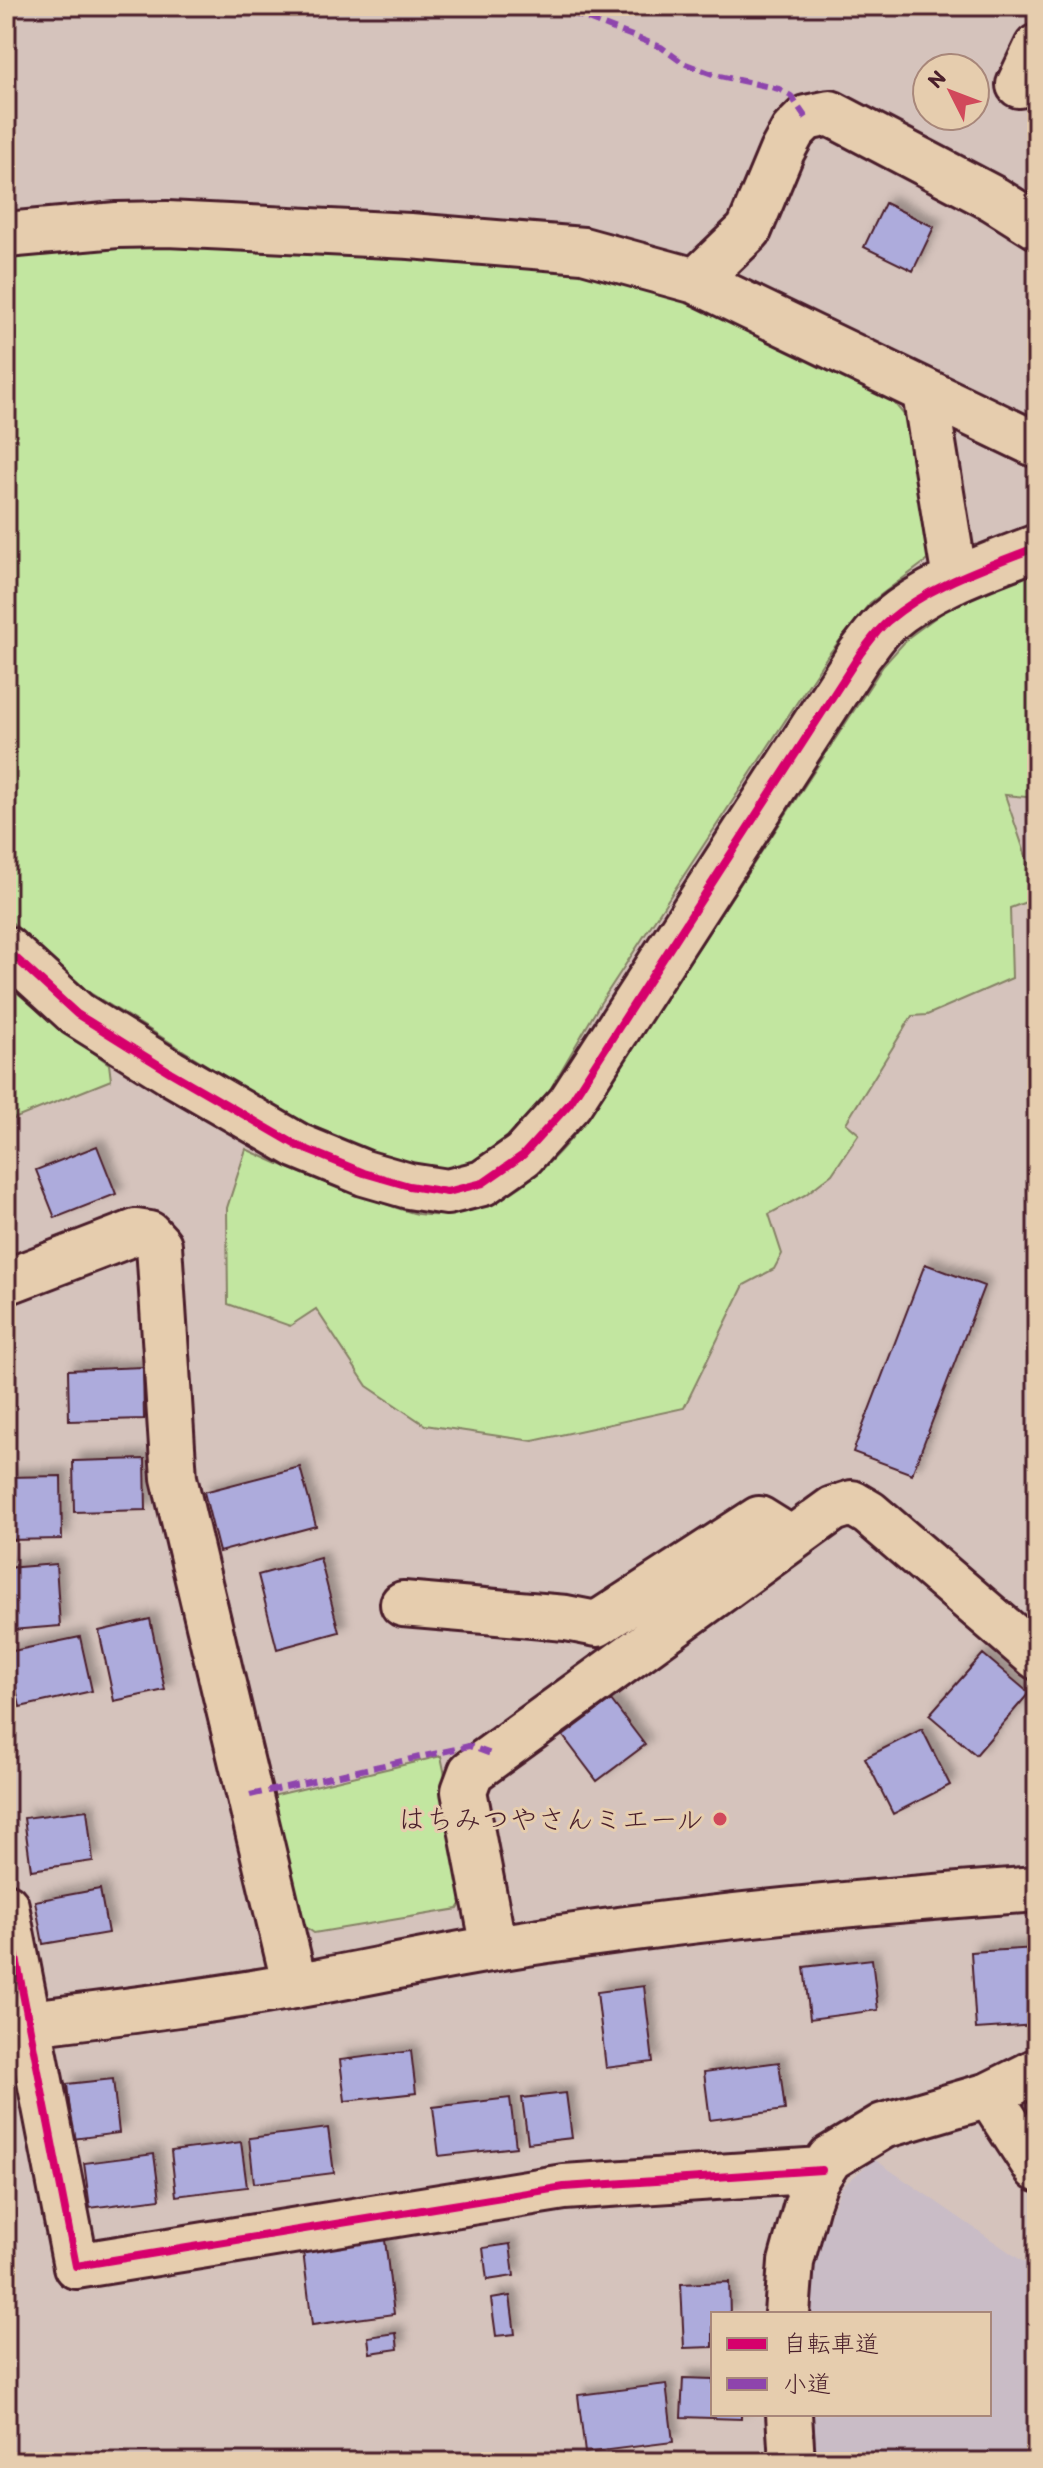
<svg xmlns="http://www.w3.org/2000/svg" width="1043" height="2468" viewBox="0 0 1043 2468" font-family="Itim,'Klee One',sans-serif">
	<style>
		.built { fill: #c9bcc6 }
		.green { fill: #c2e6a0; stroke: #868266; stroke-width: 2 }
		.building { fill: #adabdc; stroke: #4a1f2b; stroke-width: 2; filter: url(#shadow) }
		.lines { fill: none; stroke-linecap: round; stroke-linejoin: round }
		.minor-casing { stroke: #4a1f2b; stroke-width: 50 }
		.minor { stroke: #e6cdae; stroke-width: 44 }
		.quiet { stroke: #8e44ad; stroke-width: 6; stroke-dasharray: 12 6; stroke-linecap: butt }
		.cycleway-casing { stroke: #e6cdae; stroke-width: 13 }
		.cycleway { stroke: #d6006c; stroke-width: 8 }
		.poi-dot { fill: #d1495b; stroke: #e6cdae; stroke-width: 3 }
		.labels { text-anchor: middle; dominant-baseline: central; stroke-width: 6; stroke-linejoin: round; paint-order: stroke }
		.poi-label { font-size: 28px; fill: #4a1f2b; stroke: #e6cdae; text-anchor: end }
	</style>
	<defs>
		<filter id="shadow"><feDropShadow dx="7" dy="-7" stdDeviation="4" flood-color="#0004"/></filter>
	</defs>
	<rect width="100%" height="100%" fill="#d5c3bc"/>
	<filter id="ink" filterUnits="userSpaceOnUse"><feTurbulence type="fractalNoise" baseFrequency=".0125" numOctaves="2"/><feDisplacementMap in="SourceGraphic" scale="16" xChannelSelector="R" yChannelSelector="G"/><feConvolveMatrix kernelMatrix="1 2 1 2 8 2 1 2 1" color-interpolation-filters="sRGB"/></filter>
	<g filter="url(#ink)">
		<!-- built -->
		<path class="built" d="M874,2159l163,112v191h-222l-4,-48h178v-100h-178l2,-54 28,-72z"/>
		<!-- green -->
		<path class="green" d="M126,237l428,25 145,37 187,94 29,35 19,127 -64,48 -42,52 -227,347 -57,98 -47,50 -37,19 -31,1 -82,-26 -74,-38 -186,-115 -81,-74v-665z
			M1037,567v231l-32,-3 32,93v10l-27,10 2,70 -85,37 -15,1 -66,107 13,11 -27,40 -27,21 -36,19 13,40 -8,15 -30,16 -60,123 -151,33 -108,-16 -58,-39 -51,-77 -26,17 -62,-22 -1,-96 19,-59c42,20 81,35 125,50 15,5 32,12 47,15 102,14 170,-90 215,-166l250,-382 26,-29 38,-28z
			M6,983l43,37 60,44 2,16 -105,42z
			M441,1756l28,136 -11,17 -144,24 -14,-10 -32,-126z"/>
		<!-- building -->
		<path class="building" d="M885,203l49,24 -21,44 -49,-24z
			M97,1146l19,48 -61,24 -19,-48z
			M925,1264l59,22 -72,188 -59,-22z
			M143,1367l1,52 -75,2 -1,-51z
			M145,1459l1,51 -72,2 -1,-51z
			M300,1467l16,59 -97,26 -15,-60z
			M61,1476l1,63 -56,1v-63z
			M320,1558l19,74 -62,17 -19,-74z
			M56,1564l4,62 -49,4 -5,-62z
			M150,1619l15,71 -51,11 -15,-70z
			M80,1637l12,54 -72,16 -12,-55z
			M983,1654l46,39 -53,62 -47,-40z
			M611,1700l34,45 -48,36 -34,-45z
			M922,1729l28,56 -57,29 -28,-56z
			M87,1810l6,51 -62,9 -7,-52z
			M100,1889l8,44 -65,11 -8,-43z
			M1037,1948v77l-61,4 -5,-77z
			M872,1959l6,51 -68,9 -6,-52z
			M644,1986l9,76 -47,6 -9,-76z
			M411,2051l5,42 -71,8 -5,-41z
			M779,2062l6,48 -75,10 -6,-48z
			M113,2079l6,54 -46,6 -6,-55z
			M566,2093l6,45 -44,5 -6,-45z
			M510,2098l6,49 -77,9 -6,-49z
			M328,2128l6,45 -80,10 -5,-45z
			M241,2142l6,45 -71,9 -5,-45z
			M154,2154l6,45 -70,9 -6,-45z
			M385,2240l9,74 -82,11 -9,-74z
			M510,2244l4,32 -27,4 -4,-32z
			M729,2282l1,32h-17v33l-29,1 -3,-64z
			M510,2296l5,38 -19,2 -5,-37z
			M396,2333l2,16 -28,4 -2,-16z
			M683,2378l30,1v35h28v5l-60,-2z
			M666,2384l7,58 -88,11 -7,-58z"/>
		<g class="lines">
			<defs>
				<path id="minor" d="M1019,85l18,-38
					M6,235l111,-10 50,-1 243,12 173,14 113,31 341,164
					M696,281l53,-51 33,-79 11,-20 13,-13 24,-5 164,86 43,27
					M925,393l30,187
					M6,949l71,65 93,58 128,74 66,27 45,13 38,6 36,-9 40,-28 47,-52 290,-449c9,-11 17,-24 28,-33 42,-36 98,-54 149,-74
					M6,1282l130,-50 13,2 10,11 15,233 121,508
					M403,1604l163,14 31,6 162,-105 32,20
					M6,1906l70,360 488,-79 258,-17
					M494,1948l-30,-157 7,-19 362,-263 19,-6 17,10 168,144
					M6,2026c96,-12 192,-23 288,-40 67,-12 134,-27 202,-38 179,-29 360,-46 541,-59
					M989,2095l48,74
					M787,2314l4,-52 16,-58 8,-23 15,-23 53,-32 106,-31 48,-24
					M789,2414l3,48"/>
			</defs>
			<!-- minor casing -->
			<use href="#minor" class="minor-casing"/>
			<!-- minor -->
			<use href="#minor" class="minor"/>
			<!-- quiet -->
			<path class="quiet" d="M554,6l107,41 22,16 32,12 64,14 12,7 15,22
				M250,1795l219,-49 25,9"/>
			<defs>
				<path id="cycleway" d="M6,949l71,65 93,58 128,74 66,27 45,13 38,6 36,-9 40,-28 47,-52 290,-449c9,-11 17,-24 28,-33 42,-36 98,-54 149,-74
					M6,1906l70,360 488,-79 258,-17"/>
			</defs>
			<!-- cycleway casing -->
			<use href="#cycleway" class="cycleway-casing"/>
			<!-- cycleway -->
			<use href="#cycleway" class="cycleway"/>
		</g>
	</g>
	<!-- markers -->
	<circle class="poi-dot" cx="720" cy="1819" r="8"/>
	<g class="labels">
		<!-- poi labels -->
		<g class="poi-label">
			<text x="704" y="1819">はちみつやさんミエール</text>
		</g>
	</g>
	<!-- margin -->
	<rect width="1043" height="2468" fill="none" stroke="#e6cdae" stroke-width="32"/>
	<rect x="16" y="16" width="1011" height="2436" fill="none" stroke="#4a1f2b" stroke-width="3" filter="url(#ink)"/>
	<!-- legend -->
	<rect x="711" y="2312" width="280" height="104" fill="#e6cdae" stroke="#a8877a" stroke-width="2"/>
	<rect x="727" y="2338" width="40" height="12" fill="#d6006c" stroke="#a8877a" stroke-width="2"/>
	<text x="783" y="2352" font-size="24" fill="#4a1f2b">自転車道</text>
	<rect x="727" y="2378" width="40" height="12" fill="#8e44ad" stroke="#a8877a" stroke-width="2"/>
	<text x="783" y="2392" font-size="24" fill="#4a1f2b">小道</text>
	<!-- north arrow -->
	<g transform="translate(951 92) rotate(312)"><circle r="38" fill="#e6cdae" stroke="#a8877a" stroke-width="2"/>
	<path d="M0-6L14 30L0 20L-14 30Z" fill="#d1495b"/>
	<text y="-12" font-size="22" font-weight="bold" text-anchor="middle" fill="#4a1f2b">N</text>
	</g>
</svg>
